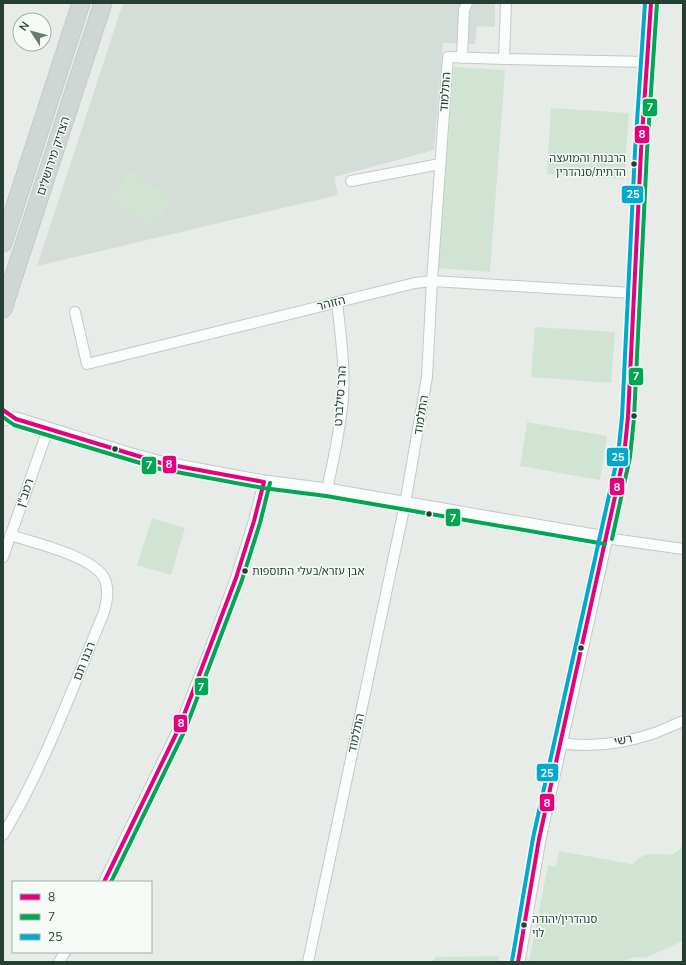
<svg xmlns="http://www.w3.org/2000/svg" width="686" height="965" viewBox="0 0 686 965" font-family="'Nunito Sans','Noto Sans Hebrew',sans-serif">
	<style>
		.built { fill: #d5ddd8 }
		.green { fill: #d1e4d4 }
		.lines { fill: none; stroke-linecap: round; stroke-linejoin: round }
		.minor-casing { stroke: #c4c9c6; stroke-width: 12 }
		.tertiary-casing { stroke: #c4c9c6; stroke-width: 15 }
		.primary-casing { stroke: #c2cac7; stroke-width: 19 }
		.minor { stroke: #fbfcfc; stroke-width: 10 }
		.tertiary { stroke: #fbfcfc; stroke-width: 13 }
		.primary { stroke: #cfd7d4; stroke-width: 17 }
		.bus-1-casing { stroke: #f6faf7; stroke-width: 7 }
		.bus-2-casing { stroke: #f6faf7; stroke-width: 7 }
		.bus-3-casing { stroke: #f6faf7; stroke-width: 7 }
		.bus-1 { stroke: #e5007d; stroke-width: 4 }
		.bus-2 { stroke: #00a651; stroke-width: 4 }
		.bus-3 { stroke: #00a9ce; stroke-width: 4 }
		.bus-dot { fill: #253f34; stroke: #f6faf7; stroke-width: 1.5 }
		.labels { text-anchor: middle; dominant-baseline: central; stroke-width: 3; stroke-linejoin: round; paint-order: stroke }
		.bus-label { font-size: 11px; fill: #253f34; stroke: #f6faf7; text-anchor: start }
		.street-label { font-size: 12px; fill: #253f34; stroke: #f6faf7 }
		.line-badge { stroke: #f6faf7; stroke-width: 1.5 }
		.badge-label { font-size: 11px; text-anchor: middle; font-weight: bold; fill: #fff }
	</style>
	<rect width="100%" height="100%" fill="#e7ece9"/>
	<!-- built -->
	<path class="built" d="M123,3h372v24l-18,-1 -2,18 -32,-1 -9,107 -100,27 4,18 -301,71z"/>
	<!-- green -->
	<path class="green" d="M454,67l51,3 -15,202 -52,-4z
		M551,108l78,5 -5,66 -77,-5z
		M130,170l42,30 -20,28 -41,-30z
		M535,327l80,5 -4,51 -80,-6z
		M527,422l80,14 -7,44 -80,-14z
		M152,518l33,10 -14,47 -34,-10z
		M683,843v98l-38,17 -11,-1 -12,5h-93l19,-97 8,2 3,-16 73,13c4,-3 9,-8 13,-9 15,-5 30,8 38,-12z
		M499,956l-1,6h-66l4,-5z"/>
	<g class="lines">
		<defs>
			<path id="minor" d="M462,58l2,-48 3,-7
				M504,59l2,-56
				M351,181l89,-17
				M75,312l12,52 328,-81 17,-2 201,12
				M327,490c5,-25 11,-50 14,-75 6,-38 0,-76 -4,-113
				M606,538l77,11
				M3,557l45,-128
				M561,743c30,5 64,0 94,-10 9,-4 19,-8 28,-12
				M3,835c42,-70 70,-148 101,-223 3,-11 6,-25 -1,-36 -15,-21 -68,-33 -93,-41
				M104,882l75,-154 25,-63 32,-87 18,-57 10,-39
				M59,962l6,-10
				M308,962l97,-458 22,-127 5,-96 16,-224 56,2 143,3"/>
			<path id="tertiary" d="M3,418l13,1 112,35 33,9 103,19 63,8 279,48
				M518,962l21,-123 85,-383 4,-39 13,-266 10,-148"/>
			<path id="primary" d="M3,243l78,-240
				M3,309l100,-306"/>
		</defs>
		<!-- minor casing -->
		<use href="#minor" class="minor-casing"/>
		<!-- tertiary casing -->
		<use href="#tertiary" class="tertiary-casing"/>
		<!-- primary casing -->
		<use href="#primary" class="primary-casing"/>
		<!-- minor -->
		<use href="#minor" class="minor"/>
		<!-- tertiary -->
		<use href="#tertiary" class="tertiary"/>
		<!-- primary -->
		<use href="#primary" class="primary"/>
		<defs>
			<path id="bus-1" d="M3,410l13,9 145,44 103,19 -10,39 -18,57 -57,150 -75,154
				M518,962l21,-123 85,-383 4,-39 13,-266 10,-148"/>
			<path id="bus-2" d="M3,417l11,8 146,44 103,19 63,8 279,48
				M612,539l18,-82 4,-39 13,-267 10,-148
				M111,882l74,-152 57,-150 18,-57 10,-40"/>
			<path id="bus-3" d="M512,961l21,-123 85,-383 4,-38 13,-266 10,-148"/>
		</defs>
		<!-- bus-1 casing -->
		<use href="#bus-1" class="bus-1-casing"/>
		<!-- bus-2 casing -->
		<use href="#bus-2" class="bus-2-casing"/>
		<!-- bus-3 casing -->
		<use href="#bus-3" class="bus-3-casing"/>
		<!-- bus-1 -->
		<use href="#bus-1" class="bus-1"/>
		<!-- bus-2 -->
		<use href="#bus-2" class="bus-2"/>
		<!-- bus-3 -->
		<use href="#bus-3" class="bus-3"/>
	</g>
	<!-- markers -->
	<g class="bus-dot">
		<circle cx="634" cy="164" r="3.5"/>
		<circle cx="634" cy="416" r="3.5"/>
		<circle cx="115" cy="449" r="3.5"/>
		<circle cx="429" cy="514" r="3.5"/>
		<circle cx="245" cy="571" r="3.5"/>
		<circle cx="581" cy="648" r="3.5"/>
		<circle cx="524" cy="925" r="3.5"/>
	</g>
	<g class="labels">
		<!-- bus labels -->
		<g class="bus-label">
			<text x="626" y="158" text-anchor="end">הרבנות והמועצה<tspan x="626" dy="14">הדתית/סנהדרין</tspan></text>
			<text x="252" y="571">אבן עזרא/בעלי התוספות</text>
			<text x="532" y="919">סנהדרין/יהודה<tspan x="532" dy="14">לוי</tspan></text>
		</g>
		<!-- street labels -->
		<g class="street-label">
			<text transform="translate(445 92) rotate(-86)">התלמוד</text>
			<text transform="translate(53 156) rotate(-72)">הצדיק מירושלים</text>
			<text transform="translate(331 303) rotate(-14)">הזוהר</text>
			<text transform="translate(340 396) rotate(-86)">הרב סילברט</text>
			<text transform="translate(421 415) rotate(-81)">התלמוד</text>
			<text transform="translate(25 493) rotate(-71)">רמב"ן</text>
			<text transform="translate(84 661) rotate(-68)">רבנו תם</text>
			<text transform="translate(356 733) rotate(-78)">התלמוד</text>
			<text transform="translate(623 740) rotate(-12)">רשי</text>
		</g>
	</g>
	<g class="line-badge">
		<rect x="642" y="98" width="16" height="19" rx="4" fill="#00a651"/>
		<rect x="634" y="125" width="16" height="19" rx="4" fill="#e5007d"/>
		<rect x="621" y="185" width="23" height="19" rx="4" fill="#00a9ce"/>
		<rect x="628" y="367" width="16" height="19" rx="4" fill="#00a651"/>
		<rect x="606" y="447" width="23" height="20" rx="4" fill="#00a9ce"/>
		<rect x="162" y="455" width="15" height="19" rx="4" fill="#e5007d"/>
		<rect x="141" y="456" width="16" height="19" rx="4" fill="#00a651"/>
		<rect x="609" y="477" width="16" height="19" rx="4" fill="#e5007d"/>
		<rect x="445" y="508" width="16" height="19" rx="4" fill="#00a651"/>
		<rect x="194" y="677" width="15" height="19" rx="4" fill="#00a651"/>
		<rect x="173" y="714" width="15" height="19" rx="4" fill="#e5007d"/>
		<rect x="536" y="763" width="23" height="19" rx="4" fill="#00a9ce"/>
		<rect x="539" y="793" width="16" height="19" rx="4" fill="#e5007d"/>
	</g>
	<g class="badge-label">
		<text x="650" y="111">7</text>
		<text x="642" y="138">8</text>
		<text x="633" y="198">25</text>
		<text x="636" y="380">7</text>
		<text x="618" y="461">25</text>
		<text x="169" y="468">8</text>
		<text x="149" y="469">7</text>
		<text x="617" y="491">8</text>
		<text x="453" y="522">7</text>
		<text x="201" y="691">7</text>
		<text x="181" y="727">8</text>
		<text x="547" y="777">25</text>
		<text x="547" y="807">8</text>
	</g>
	<!-- border -->
	<rect width="686" height="965" fill="none" stroke="#253f34" stroke-width="8"/>
	<!-- legend -->
	<rect x="12" y="881" width="140" height="72" fill="#f6faf7" stroke="#a2afa9"/>
	<rect x="20" y="894" width="20" height="6" fill="#e5007d" stroke="#a2afa9"/>
	<text x="48" y="901" font-size="12" fill="#253f34">8</text>
	<rect x="20" y="914" width="20" height="6" fill="#00a651" stroke="#a2afa9"/>
	<text x="48" y="921" font-size="12" fill="#253f34">7</text>
	<rect x="20" y="934" width="20" height="6" fill="#00a9ce" stroke="#a2afa9"/>
	<text x="48" y="941" font-size="12" fill="#253f34">25</text>
	<!-- north arrow -->
	<g transform="translate(32 32) rotate(306)"><circle r="19" fill="#f6faf7" stroke="#a2afa9"/>
	<path d="M0-3L7 15L0 10L-7 15Z" fill="#697c73"/>
	<text y="-6" font-size="11" font-weight="bold" text-anchor="middle" fill="#253f34">N</text>
	</g>
</svg>
